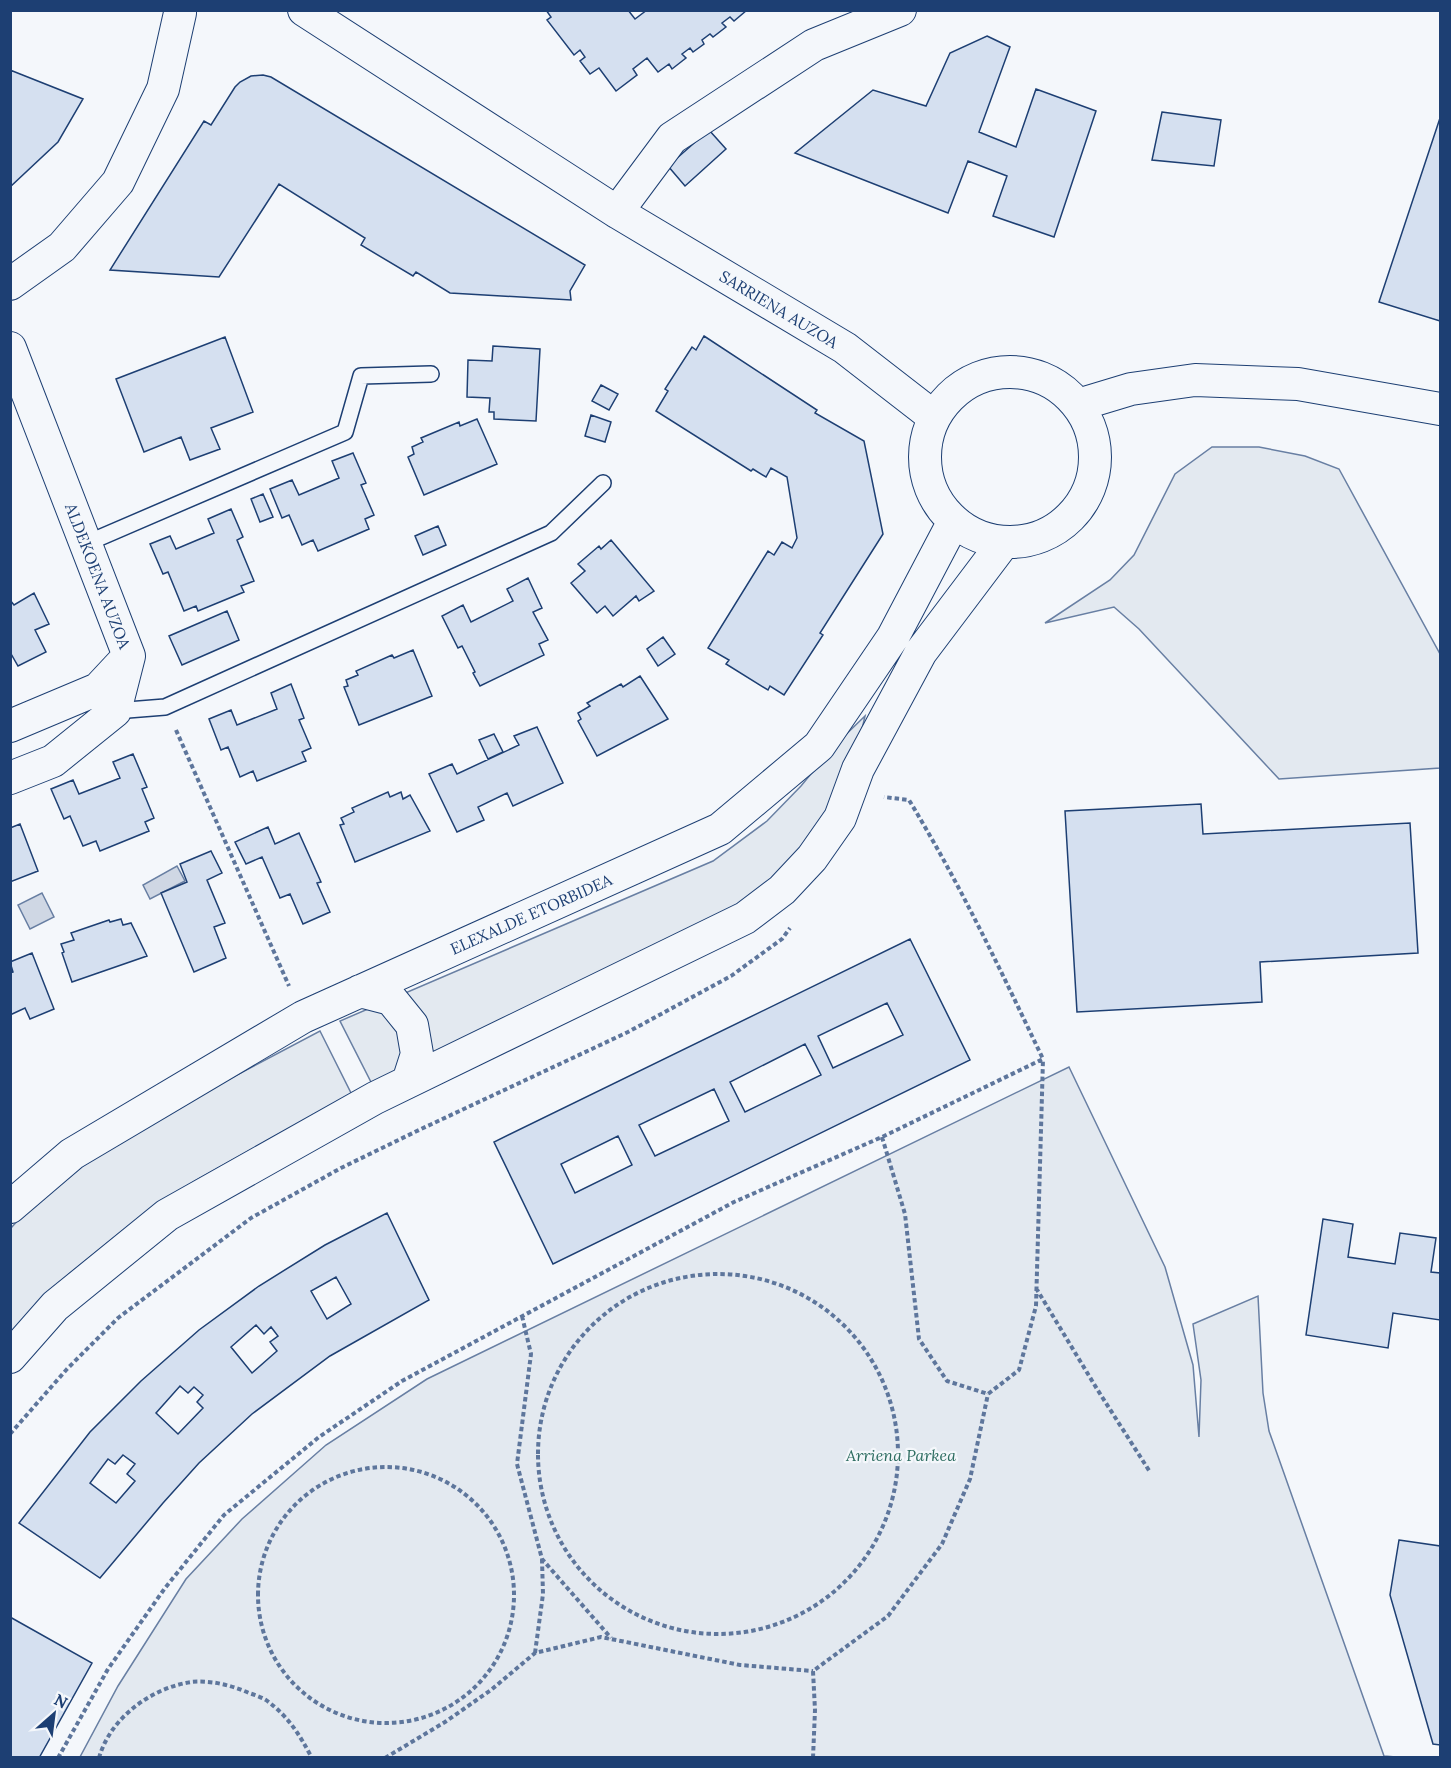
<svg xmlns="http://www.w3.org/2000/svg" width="1451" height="1768" viewBox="0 0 1451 1768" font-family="Lora,serif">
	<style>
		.green { fill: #e3e9f0; stroke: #687fa3; stroke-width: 1.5 }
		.water { fill: #cfd7e4; stroke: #687fa3; stroke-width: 1.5 }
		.building { fill: #d5e0f0; stroke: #1d3f73; stroke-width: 1.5; fill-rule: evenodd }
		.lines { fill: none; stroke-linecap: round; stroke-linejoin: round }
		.service-casing { stroke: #1d3f73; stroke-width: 18 }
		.minor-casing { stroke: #1d3f73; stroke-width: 34 }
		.path { stroke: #5e769c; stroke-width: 4; stroke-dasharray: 4.5 3; stroke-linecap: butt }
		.service { stroke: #f4f7fb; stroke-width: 15 }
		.minor { stroke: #f4f7fb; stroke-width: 32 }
		.labels { text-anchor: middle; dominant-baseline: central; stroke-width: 4.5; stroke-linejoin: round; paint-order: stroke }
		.street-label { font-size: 16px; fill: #1d3f73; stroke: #f4f7fb }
		.park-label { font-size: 16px; font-style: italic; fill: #2c6c60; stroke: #f4f7fb }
	</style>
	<rect width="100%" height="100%" fill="#f4f7fb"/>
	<!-- green -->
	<path class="green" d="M1212,447h47l46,9 34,13 101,185v114l-161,11 -140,-150 -25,-22 -69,16 65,-43 24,-25 41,-81z
		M865,716l-9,40 -19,38 -34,51 -34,38 -49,39 -347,164 -33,-65 373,-160 54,-40 34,-35 33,-40z
		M320,1031l34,68 -75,35 -84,47 -68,46 -58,47 -58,62v-108l9,-10 64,-53 94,-59z
		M1069,1067l96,200 28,98 6,72 2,-57 -8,-56 65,-28 5,97 6,38 115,325 12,1h-1316l38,-71 68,-107 56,-60 84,-74 101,-66z"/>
	<!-- water -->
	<path class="water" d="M177,866l8,15 -35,18 -7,-14z
		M42,893l12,24 -24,12 -12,-24z"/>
	<!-- building -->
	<path class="building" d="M546,10h82l7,9 12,-9h100l-13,11 -4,-4 -8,6 4,4 -13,10 -3,-3 -8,6 2,4 -11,8 -3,-4 -8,6 4,4 -14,11 -3,-5 -11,8 -11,-14 -14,11 4,6 -21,16 -17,-23 -9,6 -10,-13 5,-4 -5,-7 -6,5 -27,-35 4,-3z
		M987,36l23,11 -31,85 37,15 20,-58 60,22 -42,126 -61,-21 14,-40 -39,-15 -20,52 -153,-60 78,-63 53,16 24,-53z
		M10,70l73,29 -25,43 -48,45z
		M263,75l8,2 314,188 -15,26 1,9 -121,-7 -34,-21 -3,4 -52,-31 4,-7 -86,-54 -60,93 -109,-7 94,-149 7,4 24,-38 5,-5 11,-6z
		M1162,112l59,8 -7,46 -62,-6z
		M1440,118v203l-61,-19z
		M709,130l17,19 -41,37 -17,-20z
		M704,336l113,74 -2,3 49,28 19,93 -63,99 3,2 -39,60 -14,-9 -2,4 -42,-26 3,-4 -21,-12 60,-97 6,4 8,-13 10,6 5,-10 -10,-61 -16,-9 -5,9 -13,-8 -2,2 -95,-60 12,-20 -3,-2 27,-42 4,3z
		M225,337l28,75 -42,16 9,21 -30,11 -9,-23 -37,15 -28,-73z
		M493,346l47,3 -4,72 -42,-2v-7h-5l1,-14 -23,-1 1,-37 24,1z
		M601,385l17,9 -9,16 -17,-9z
		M591,415l20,7 -6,20 -20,-6z
		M477,419l20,45 -73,31 -16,-38 6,-3 -2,-7 11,-5 -2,-4 38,-16 1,4z
		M353,453l13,30 -5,2 13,30 -9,4 4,10 -51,22 -5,-11 -11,5 -13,-30 -7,3 -12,-29 22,-9 7,15 40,-17 -7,-17z
		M263,494l10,23 -13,5 -9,-23z
		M231,509l12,28 -6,3 17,41 -13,5 3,6 -46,19 -2,-5 -12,5 -16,-39 -5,2 -13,-30 20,-8 6,13 38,-16 -6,-14z
		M438,526l8,19 -23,10 -8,-19z
		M611,540l43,51 -15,10 -3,-5 -23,20 -8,-10 -8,7 -26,-30 14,-12 -7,-7 21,-18 2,3z
		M528,578l14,30 -9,4 15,28 -9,4 5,11 -64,31 -7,-13 2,-1 -13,-26 -4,2 -16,-32 21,-11 8,17 42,-21 -6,-12z
		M34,593l15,31 -14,6 11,22 -28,14 -8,-14v-52l4,5z
		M227,611l12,29 -57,25 -13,-29z
		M663,637l12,17 -17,12 -11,-17z
		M413,650l19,46 -73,29 -15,-38 4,-1 -2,-6 12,-5 -2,-4 36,-16 2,3z
		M640,676l28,43 -71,37 -19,-35 3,-2 -3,-6 12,-7 -3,-3 34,-19 2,3z
		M291,684l13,34 -5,2 12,28 -9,4 4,9 -49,20 -4,-10 -13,6 -12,-30 -7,3 -12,-31 22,-9 6,15 40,-16 -6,-16z
		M537,727l26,56 -50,23 -6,-13 -29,14 6,13 -27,12 -28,-58 23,-10 5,10 62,-29 -5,-9z
		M494,734l9,18 -15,7 -9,-19z
		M133,754l14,33 -5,2 12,29 -9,4 4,9 -49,20 -4,-10 -13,5 -13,-30 -6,3 -13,-30 22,-9 6,14 41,-16 -7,-16z
		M388,792l2,5 11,-5 2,7 7,-4 20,36 -75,31 -15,-37 4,-1 -3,-6 13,-6 -2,-4z
		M1201,804l2,30 207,-11 8,130 -158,9 2,40 -185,10 -12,-201z
		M20,824l18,47 -28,11v-54z
		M268,827l7,17 24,-11 22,49 -4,1 13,29 -27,12 -13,-30 -10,4 -18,-41 -16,7 -11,-22z
		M211,851l11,22 -15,7 18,43 -11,4 12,31 -32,14 -33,-79 26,-11 -7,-18z
		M121,919l2,6 8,-2 16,33 -75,26 -10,-29 2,-1 -3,-8 13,-4 -3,-7 38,-13 1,2z
		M910,939l60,121 -417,204 -59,-122zM887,1003l16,32 -70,33 -15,-32zM805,1044l16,31 -76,37 -15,-30zM714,1089l15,32 -74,35 -16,-31zM618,1136l14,29 -57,28 -14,-29z
		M32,953l22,56 -24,10 -5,-11 -15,7v-42l3,-1 -3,-10z
		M387,1213l42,87 -99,56 -78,58 -53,49 -36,40 -63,75 -81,-55 71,-91 51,-51 58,-51 60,-44 66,-41zM336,1277l15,27 -24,15 -16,-28zM256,1325l8,9 7,-7 7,9 -8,6 7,9 -25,22 -21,-26zM180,1386l8,7 6,-6 9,8 -6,7 6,6 -25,26 -22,-21zM123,1455l12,9 -8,10 8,7 -19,22 -26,-20 18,-24 7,5z
		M1323,1219l30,5 -5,33 47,7 5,-31 36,5 -5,34 9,1v47l-47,-7 -5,35 -82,-13z
		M1399,1540l41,6v199l-7,-1 -43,-149z
		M10,1617l82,46 -53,95h-29z"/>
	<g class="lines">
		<defs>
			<path id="service" d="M85,544l260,-112 16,-56 70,-2
				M115,711l50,-4 386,-174 52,-50"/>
			<path id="minor" d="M304,10l313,202 228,136 89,69
				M617,212l55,-74 142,-93 86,-35
				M10,284l52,-37 56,-65 45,-93 17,-76
				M10,348l119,308 -14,55 -62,50 -43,17
				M925 457a85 85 0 1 1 170 0a85 85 0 1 1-170 0Z
				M1078,405l53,-16 64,-9 103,4 142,25
				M10,726l88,-37 28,-30
				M360,991l31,8 21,26 5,29 -9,28
				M10,1207l62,-53 231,-137 417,-188 99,-83 74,-109 61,-116
				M10,1357l45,-51 112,-91 208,-117 370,-180 37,-28 30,-32 28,-40 18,-49 63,-117 83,-110"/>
		</defs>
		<!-- service casing -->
		<use href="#service" class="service-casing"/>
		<!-- minor casing -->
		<use href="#minor" class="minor-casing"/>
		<!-- path -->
		<path class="path" d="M176,730l113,256
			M882,1137l23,77 14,125 28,42 41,13 31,-24 17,-64 7,-247
			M538 1454a180 180 0 1 1 360 0a180 180 0 1 1-360 0Z
			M1036,1288l61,101 53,83
			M522,1316l9,38 -14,110 25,95 69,79
			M10,1434l57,-65 51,-51 133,-100 90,-50 78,-38 209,-98 103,-56 51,-37 8,-11
			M258 1595a128 128 0 1 1 256 0a128 128 0 1 1-256 0Z
			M535,1653l8,-59 -1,-34
			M58,1758l50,-89 57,-81 59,-73 95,-78 83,-56 332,-179 148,-65 161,-78c-42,-88 -83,-175 -134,-259l-25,-3
			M99,1758c11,-40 52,-70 92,-76 19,-2 40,3 58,11 6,2 12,4 17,7 23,17 33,34 46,58
			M385,1758l60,-36 46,-32 44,-37 66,-16 139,28 73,6
			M813,1758l2,-48 -2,-39 75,-55 54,-72 28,-65 18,-85"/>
		<!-- service -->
		<use href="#service" class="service"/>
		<!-- minor -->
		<use href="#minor" class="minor"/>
	</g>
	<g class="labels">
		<!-- street labels -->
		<g class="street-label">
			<text transform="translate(779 309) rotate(31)">SARRIENA AUZOA</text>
			<text transform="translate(98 576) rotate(69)">ALDEKOENA AUZOA</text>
			<text transform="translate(531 914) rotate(-24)">ELEXALDE ETORBIDEA</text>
		</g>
		<!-- park labels -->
		<g class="park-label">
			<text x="901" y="1455">Arriena Parkea</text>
		</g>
	</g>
	<!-- border -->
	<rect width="1451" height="1768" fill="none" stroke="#1d3f73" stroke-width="24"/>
	<!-- north arrow -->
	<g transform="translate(54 1714) rotate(28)" stroke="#f4f7fb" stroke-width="4.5" paint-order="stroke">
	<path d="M0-4.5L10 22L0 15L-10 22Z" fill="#1d3f73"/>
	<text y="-9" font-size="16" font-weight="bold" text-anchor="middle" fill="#1d3f73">N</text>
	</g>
</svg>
